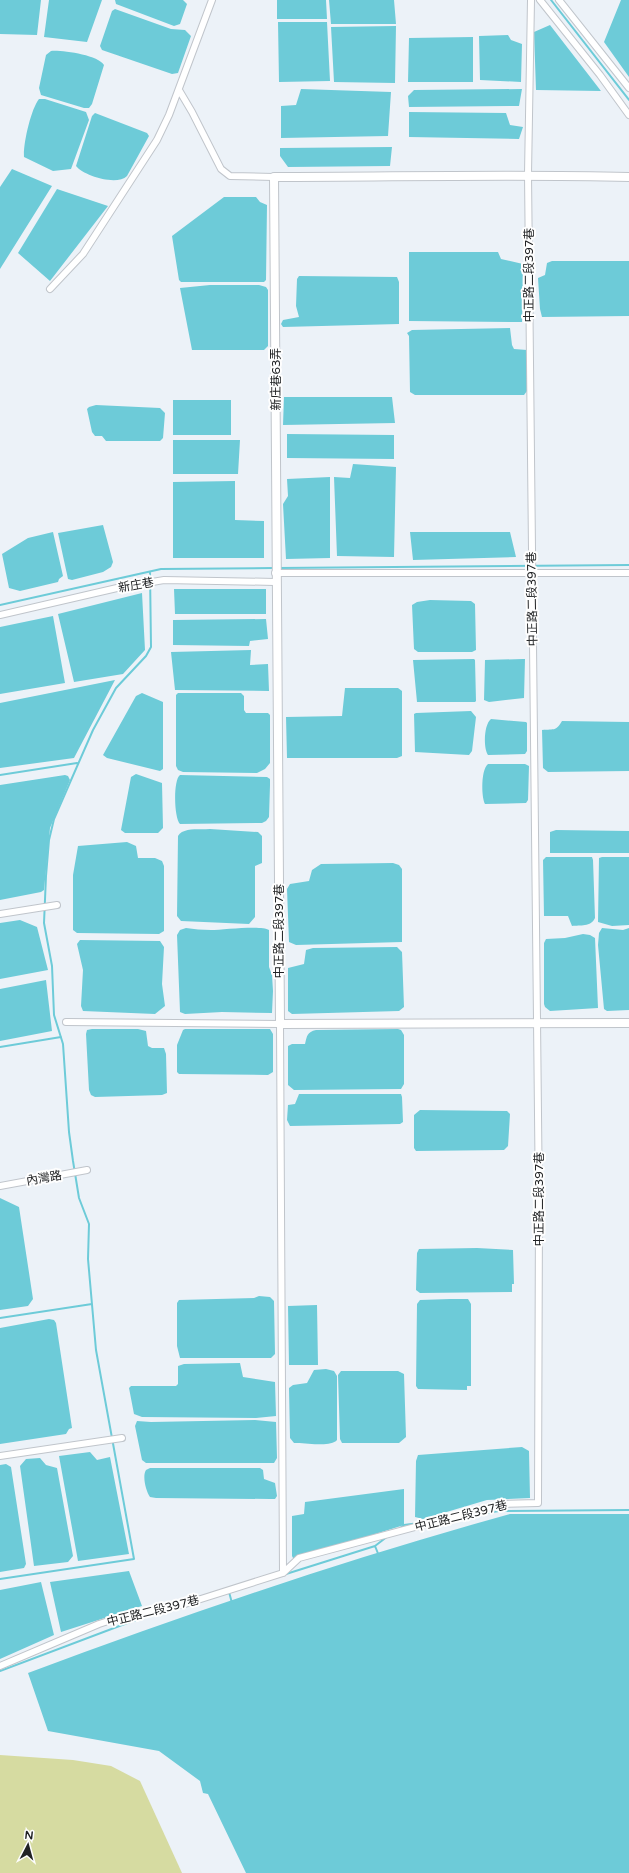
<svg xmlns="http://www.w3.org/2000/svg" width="629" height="1873" viewBox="0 0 629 1873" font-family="'Varela Round','Noto Sans TC',sans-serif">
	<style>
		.green { fill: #d6dba1 }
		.water { fill: #6dcbd8 }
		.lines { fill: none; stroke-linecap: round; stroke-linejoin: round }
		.stream { stroke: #6dcbd8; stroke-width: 2 }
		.minor-casing { stroke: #c0c5cb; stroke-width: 8 }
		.tertiary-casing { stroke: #c0c5cb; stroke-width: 10 }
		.minor { stroke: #fff; stroke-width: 6 }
		.tertiary { stroke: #fff; stroke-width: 8 }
		.labels { text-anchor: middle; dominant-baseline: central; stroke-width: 4; stroke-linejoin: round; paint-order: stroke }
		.street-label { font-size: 12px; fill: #212325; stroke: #fefefe }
	</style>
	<rect width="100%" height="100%" fill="#ecf2f8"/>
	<!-- green -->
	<path class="green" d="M0,1755l73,5 38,6 29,15 42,92h-182z"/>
	<!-- water -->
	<path class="water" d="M0,0h41l-4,35 -37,-1z
		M49,0h53l-15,42 -43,-5z
		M115,0h68l4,4 -7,20 -6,2 -58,-22z
		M277,0h49l1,19h-50z
		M329,0h65l2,24h-65z
		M621,0h8v77l-25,-35z
		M115,9l56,20 14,1 6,6 -13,37 -6,1 -70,-24 -2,-4 12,-35z
		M278,22h49l3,59 -51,1z
		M550,25l51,66 -65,-1 -2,-58z
		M396,26l-1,57 -61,-1 -3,-55z
		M508,35l3,5 11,4 -1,38 -41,-2 -1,-44z
		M473,37v45h-65l1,-44z
		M51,51c11,-1 47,4 53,14l-12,39 -3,4h-5l-43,-13 -2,-7 7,-33z
		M301,89l90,3 -3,44 -107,2v-32l15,-1z
		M522,89l-3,17 -110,1 -1,-11 6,-6z
		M39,99h6l41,13 3,8 -18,49 -18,2 -29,-14c-1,-13 7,-48 15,-58z
		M409,112l97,1 4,12 13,2 -4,12 -110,-2z
		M95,113l52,20 2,3 -22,40c-10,10 -43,0 -51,-10l16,-50z
		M392,147l-2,19 -102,1 -8,-11v-8z
		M12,169l40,17 -52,83v-82z
		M57,189l51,17 -58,75 -32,-28z
		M224,197h32l4,5 7,3 -1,75 -2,2h-83l-2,-2 -7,-44z
		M409,252h89l3,7 22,5 -1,58 -113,-1z
		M552,261h77v55l-87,1 -2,-8 -2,-31 7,-3 2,-12z
		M299,276l98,1 2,5v42l-116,3 -2,-3 2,-4 16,-3 -3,-11 1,-27z
		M210,285h49l7,2 2,3v56l-4,4h-72l-12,-62z
		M510,328l2,17 2,4 13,1v41l-3,4h-109l-5,-3 -1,-56 -2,-3 5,-3z
		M284,397h108l3,26 -112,2z
		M173,400h58v35h-58z
		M96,405l64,3 5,5 -2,25 -3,3h-54l-4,-5h-7l-3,-4 -5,-23 2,-2z
		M287,434l107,1v24l-107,-1z
		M173,440h67l-2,34h-65z
		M353,464l43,3 -2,90 -57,-1 -3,-79 16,1z
		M330,477v81l-44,1 -3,-55 5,-8 -1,-17z
		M235,481v39l29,1v37h-91v-76z
		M103,525l10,37 -2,5 -8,5 -31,8 -4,-1 -10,-46z
		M53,532l10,44 -4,3 -1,3 -38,9 -11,-3 -7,-34 26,-16z
		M410,532h100l6,25 -103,3z
		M174,589h92v25h-91z
		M142,593l3,57 -22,24 -49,8 -16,-68z
		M430,600l41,1 4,3 1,46 -4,2h-54l-4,-3 -2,-44 5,-3z
		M53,616l12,67 -65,11v-67z
		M266,619l2,20 -18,2 -1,5 -76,-1v-25z
		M251,650l-1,15 18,-1 1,27 -94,-1 -4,-38z
		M474,659l1,1 1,41 -1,1h-58l-4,-42z
		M523,659h2l-1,39 -35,4 -5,-2 1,-40z
		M115,680l-41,78 -74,10v-65z
		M345,688h53l4,3v65l-5,2h-110l-1,-41 56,-1z
		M142,693l21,9v67l-3,2 -53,-13 -4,-3 33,-59z
		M178,693h63l3,3v14l2,3h22l2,2v48l-5,6 -8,4 -74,-1 -5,-2 -2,-4v-71z
		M471,711l5,6 -4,34 -3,4 -54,-3 -1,-38 2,-1z
		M491,719l35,3 1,1v28l-2,3 -37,1c-5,-7 -4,-31 3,-36z
		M562,721l67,1v49l-81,1 -5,-4 -1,-38c13,-1 14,1 20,-9z
		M488,764h37l4,2 -1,34 -2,3 -41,1c-4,-7 -4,-35 3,-40z
		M136,774l26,9 1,45 -5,5h-33l-4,-3 10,-53z
		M65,775l3,1 2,4 -20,48 -6,62 -3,2 -41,8v-115z
		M180,775l87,2 3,2v6l-1,32 -3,4 -4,2 -82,1c-6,-6 -7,-44 0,-49z
		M210,829l48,3 4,4v27l-7,3v51l-6,7 -68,-3 -4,-5 1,-80c5,-9 22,-6 32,-7z
		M556,830l73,1v22h-79v-21z
		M127,842l9,4 2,12h17l7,3 2,5v65l-5,3 -82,-1 -4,-3v-55l5,-29z
		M546,857h46l1,3 2,58c-4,9 -15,7 -23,8l-4,-10h-24l-1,-56z
		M602,857h27v68l-17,1 -14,-4 1,-64z
		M393,863l6,2 3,4v73l-106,3 -7,-3 -2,-53 3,-5 19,-3 3,-11 9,-6z
		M20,920l17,7 11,43 -48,9v-56z
		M186,928c8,1 16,2 25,2 12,0 50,-5 58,0v37l3,8 1,16 -1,22 -50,-1 -37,2 -5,-2 -3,-77 3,-5z
		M602,928l21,2 6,-2v82l-22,1 -3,-2 -6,-64 1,-12z
		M583,934l7,1 5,3 3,70 -48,3 -5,-4 -1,-3v-61l2,-4 19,-1z
		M80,940l80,1 4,6 -2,37 3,22 -10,8 -72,-3 -2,-5 2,-36 -6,-26z
		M397,947l5,5 2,55 -5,4 -107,3 -4,-3v-43l16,-4 2,-14 7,-2z
		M46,980l6,51 -52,10v-52z
		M92,1029h46l8,2 2,15 4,2h12l2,6 1,39 -5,2 -67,2 -4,-2 -2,-5 -3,-56 1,-4z
		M185,1029h85l3,5v38l-5,3 -89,-1 -2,-2v-27l6,-15z
		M398,1029l3,1 3,5v49l-3,5 -107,1 -6,-5v-39l4,-2h13c2,-8 2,-12 11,-14z
		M299,1094h102l1,3 1,25 -3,2 -110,2 -3,-6 1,-15 7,-1z
		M420,1110l87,1 3,3 -2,32 -4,4 -88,1 -2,-3v-33z
		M0,1198l19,9 14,92 -5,7 -28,4z
		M477,1248l36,2 1,34h-2v8l-92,1 -4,-3 1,-37 2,-4z
		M259,1296l11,1 4,4 1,53 -4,4h-91l-3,-12v-43l2,-3 75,-2z
		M450,1299h18l3,5v82h-4v4l-49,-1 -2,-3 1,-82 3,-4z
		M317,1305l1,60h-29l-1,-59z
		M49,1319l5,1 2,3 16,105 -3,1 -3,5 -66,10v-116z
		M240,1363l3,14 32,5 1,34 -20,2 -114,-1 -8,-3 -5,-26 2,-2h45l2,-2v-18l6,-2z
		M326,1369l8,2 3,5v64c-7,8 -32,2 -43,3l-4,-5 -1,-50 4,-3 14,-2 7,-13z
		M341,1371h57l6,3 2,63 -7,6h-57l-2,-4 -2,-64z
		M255,1420l21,2 1,36 -3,5h-128l-4,-3 -7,-34 2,-5 14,1z
		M522,1447l7,4 1,47 -43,2 -64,19 -8,-2 1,-56 2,-6z
		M90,1452l7,8 13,-3 19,97 -51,7 -19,-105z
		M40,1458l6,7 11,3 16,88 -5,6 -34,4 -14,-100 6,-7z
		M6,1464l5,3 15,97 -2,4 -24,4v-107z
		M150,1468h110l3,2 1,9 11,4 2,13 -2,3h-5l-114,-1 -6,-1c-4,-6 -8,-21 -4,-27z
		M404,1489v36l-105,33h-6l-1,-2v-40l12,-2 1,-12z
		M510,1514h119v359h-383l-38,-79 -5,-1 -3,-12 -41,-30 -111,-20 -20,-58c158,-59 319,-114 482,-159z
		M129,1571l13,35 -81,26 -11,-50z
		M41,1582l13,53 -54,24v-69z"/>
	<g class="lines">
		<!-- stream -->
		<path class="stream" d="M551,0l78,100
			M278,568l351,-3
			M0,605l161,-36 113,-1
			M0,775l77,-12
			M0,1047l61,-10
			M0,1318l92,-14
			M467,1516l32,-5 130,-1
			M399,1529l5,-4 15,-2
			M375,1546l4,10
			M286,1574l89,-28 13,-10
			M0,1579l134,-20 -38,-209 -8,-91 1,-35 -10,-26 -6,-37 -4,-29 -6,-88 -9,-29 -2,-49 -8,-43 2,-47 3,-36 5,-21 39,-89 23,-42 30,-32 5,-9 -1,-75
			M229,1592l3,11
			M0,1671l130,-49 41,-13"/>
		<defs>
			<path id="minor" d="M540,0l60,75 29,40
				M559,0l70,88
				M179,90l13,22 29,57 9,7 44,1
				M50,289l33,-35 74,-114 12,-25 43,-115
				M275,573h354
				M0,615l117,-27 47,-8 111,2
				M0,914l57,-9
				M66,1022l214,2 3,549
				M0,1186l87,-16
				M0,1456l122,-18
				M0,1666l99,-42 31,-10 55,-10 98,-31 16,-15 202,-54 37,-1 1,-295 -11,-1034 3,-174"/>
			<path id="tertiary" d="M629,177c-118,-3 -237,0 -355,0l6,847 349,-1"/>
		</defs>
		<!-- minor casing -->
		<use href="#minor" class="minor-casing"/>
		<!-- tertiary casing -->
		<use href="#tertiary" class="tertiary-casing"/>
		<!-- minor -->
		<use href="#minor" class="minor"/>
		<!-- tertiary -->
		<use href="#tertiary" class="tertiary"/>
	</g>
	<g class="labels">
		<!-- street labels -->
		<g class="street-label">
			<text transform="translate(529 275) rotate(-90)">中正路二段397巷</text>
			<text transform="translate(276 379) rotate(-90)">新庄巷63弄</text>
			<text transform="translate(136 585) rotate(-10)">新庄巷</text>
			<text transform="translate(532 599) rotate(-91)">中正路二段397巷</text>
			<text transform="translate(279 931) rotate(-90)">中正路二段397巷</text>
			<text transform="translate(44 1178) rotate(-10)">內灣路</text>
			<text transform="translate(539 1199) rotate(-90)">中正路二段397巷</text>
			<text transform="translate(461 1516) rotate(-14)">中正路二段397巷</text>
			<text transform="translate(153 1611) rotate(-14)">中正路二段397巷</text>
		</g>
	</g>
	<!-- north arrow -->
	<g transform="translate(28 1845) rotate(6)" stroke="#fefefe" stroke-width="3" paint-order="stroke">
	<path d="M0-3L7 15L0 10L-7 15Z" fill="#212325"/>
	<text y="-6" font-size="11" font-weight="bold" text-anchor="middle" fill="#212325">N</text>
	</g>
</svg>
